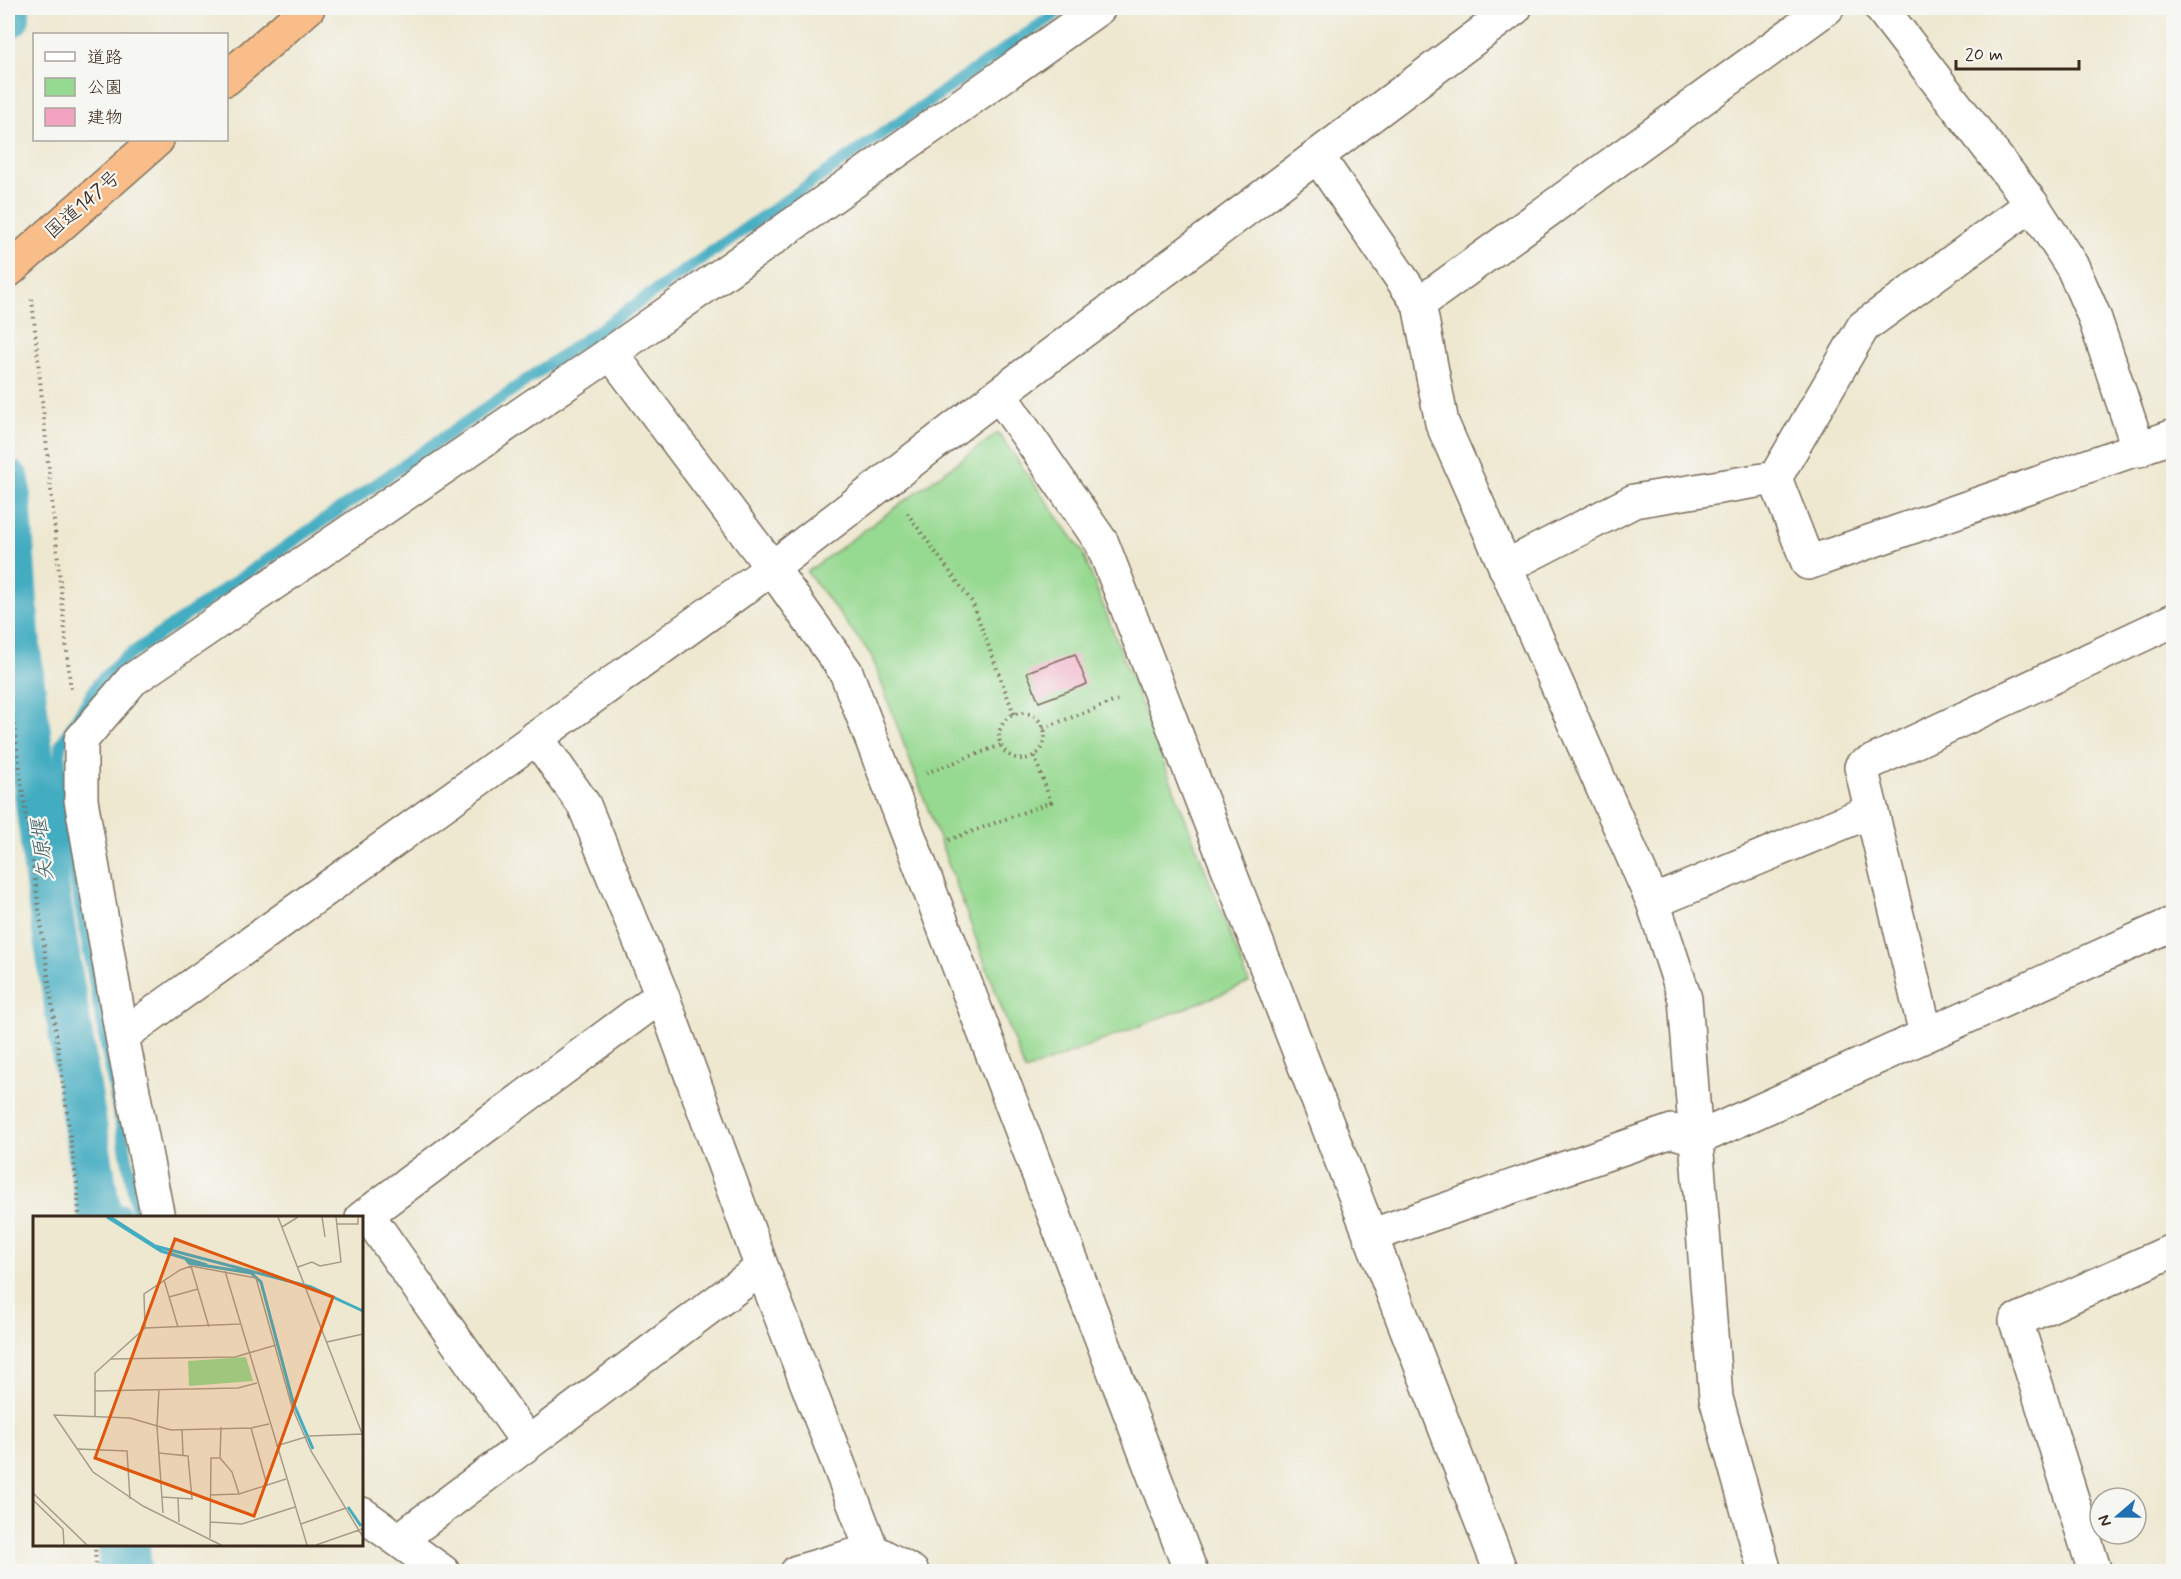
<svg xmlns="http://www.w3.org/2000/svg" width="2181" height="1579" viewBox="0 0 2181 1579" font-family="Mynerve,'Klee One',sans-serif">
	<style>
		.green { fill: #96d990; stroke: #688257; stroke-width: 1.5 }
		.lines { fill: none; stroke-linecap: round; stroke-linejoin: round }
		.stream { stroke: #42acc1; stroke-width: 12 }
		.canal { stroke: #42acc1; stroke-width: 44 }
		.building { fill: #f1a3c1 }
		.minor-casing { stroke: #7a6c5c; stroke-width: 36 }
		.trunk-casing { stroke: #7a6c5c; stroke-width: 36 }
		.path { stroke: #7a6c5c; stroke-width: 4; stroke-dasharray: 1.5 4.5; stroke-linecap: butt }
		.minor { stroke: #fff; stroke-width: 33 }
		.trunk { stroke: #f8bd88; stroke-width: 33 }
		.labels { text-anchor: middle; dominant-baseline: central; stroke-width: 4.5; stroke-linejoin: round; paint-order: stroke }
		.street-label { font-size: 20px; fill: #3b2a1e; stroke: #f6f6f2 }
		.water-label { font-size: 21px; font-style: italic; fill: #3e5e5f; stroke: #f6f6f2 }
		.inset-river { fill: none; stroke: #42acc1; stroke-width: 3 }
		.inset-road { fill: none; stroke: #a69c89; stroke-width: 1.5 }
		.view { fill: #df570d; fill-opacity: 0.15; stroke: #df570d; stroke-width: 3 }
		.inset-edge { fill: none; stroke: #3b2a1e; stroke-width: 3 }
	</style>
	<rect width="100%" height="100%" fill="#f6f6f2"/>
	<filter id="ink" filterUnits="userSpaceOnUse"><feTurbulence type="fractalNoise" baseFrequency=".0167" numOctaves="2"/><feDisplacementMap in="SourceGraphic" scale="12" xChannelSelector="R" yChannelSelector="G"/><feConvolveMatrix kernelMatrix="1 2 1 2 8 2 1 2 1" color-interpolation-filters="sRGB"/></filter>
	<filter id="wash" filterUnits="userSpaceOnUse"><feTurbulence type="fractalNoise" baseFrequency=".008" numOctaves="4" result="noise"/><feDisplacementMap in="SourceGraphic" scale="24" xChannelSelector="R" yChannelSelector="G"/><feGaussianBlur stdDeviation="1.35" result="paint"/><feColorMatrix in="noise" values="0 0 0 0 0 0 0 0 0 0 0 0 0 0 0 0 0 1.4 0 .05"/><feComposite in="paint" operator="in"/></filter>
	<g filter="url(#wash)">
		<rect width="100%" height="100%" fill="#eee8d0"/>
		<!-- green -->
		<path class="green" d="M998,433l84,118 167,432 -224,88 -154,-416 -64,-83z"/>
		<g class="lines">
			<!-- stream -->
			<path class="stream" d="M123,1210l1,8
				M138,1218l-77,-417 -1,-55 39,-64 23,-22 929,-643 11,-9
				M144,1544l2,28"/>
			<!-- canal -->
			<path class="canal" d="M8,17v-9
				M8,481l11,169 30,250 51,318
				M120,1544v28"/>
		</g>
		<g id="blocks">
			<!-- building -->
			<path class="building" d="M1075,654l12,30 -48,18 -12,-30z"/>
		</g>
	</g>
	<g filter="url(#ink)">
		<use href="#blocks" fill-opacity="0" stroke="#7a6c5c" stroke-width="1.5"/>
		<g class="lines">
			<defs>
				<path id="minor" d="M1881,8l151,196 41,64 21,48 45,134
					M1318,157l101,147 23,119 211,479 32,97 31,399 49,174
					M1419,304l408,-296
					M611,353l161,215 74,104 345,900
					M999,394l103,149 399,1029
					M1775,478l88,-151 169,-123
					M1505,567l129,-66 141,-23 33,85 366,-127
					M536,737l48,68 78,190 100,273 110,282 40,22
					M1653,902l218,-91
					M1926,1034l-65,-267 313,-147
					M122,1036l650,-468 227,-174 516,-386
					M367,1214l161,229
					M158,1218l-36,-182 -41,-236v-60l51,-60 479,-327 488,-345
					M362,1218l300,-223
					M1370,1236l302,-105 25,8 477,-216
					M362,1514l81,58
					M399,1540l363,-272
					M797,1572l75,-22
					M2095,1572l-79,-251 158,-71"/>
				<path id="trunk" d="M226,79l82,-71
					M8,271l149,-131"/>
			</defs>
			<!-- minor casing -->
			<use href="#minor" class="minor-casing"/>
			<!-- trunk casing -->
			<use href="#trunk" class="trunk-casing"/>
			<!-- path -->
			<path class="path" d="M32,299l39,393
				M907,513l65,89 42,112
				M8,683l70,510 1,25
				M999 736a23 23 0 1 1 46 0a23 23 0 1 1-46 0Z
				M1043,728l78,-29
				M926,773l75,-28
				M949,840l102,-38 -17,-47
				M95,1544l1,28"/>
			<!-- minor -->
			<use href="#minor" class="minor"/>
			<!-- trunk -->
			<use href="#trunk" class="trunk"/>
		</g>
	</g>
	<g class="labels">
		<!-- street labels -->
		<g class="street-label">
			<text transform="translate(83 205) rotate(-41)">国道147号</text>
		</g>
		<!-- water labels -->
		<g class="water-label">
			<text transform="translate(43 850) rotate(-97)">矢原堰</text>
		</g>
	</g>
	<!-- overview -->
	<g transform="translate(33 1216)">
		<rect width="330" height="330" fill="#eee8d0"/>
		<path d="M213,141l7,24 -64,5 -1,-25z" fill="#96d990"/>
		<path class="inset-river" d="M74,1l54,34 46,14M77,1l45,29 156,41 52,24M152,42l4,5 62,10 10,9 32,120 20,47M315,291l13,19"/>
		<path class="inset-road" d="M245,1l85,219M289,1l3,20M304,8h21v-7M249,11l16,-10M158,50l18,61M265,51l14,-5 8,4 21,-4 -5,-45M192,55l82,274M131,64l14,47M136,81l29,-8M112,112l-1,-34 36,-24 11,-4 65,12 36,129 19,44 52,86M294,126l36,-8M78,143l124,-2 41,-12M126,173l-2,37 6,87M62,175l143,-3 19,-5M62,200v-43l50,-45 95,-4M218,212l16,57M149,214l1,25M243,230l33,-10 54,-2M45,233l49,2 3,48M126,237l29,3 4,43 -30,-2M187,242l12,14 7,22M0,277l54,52M177,279l29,-1 47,-15M145,282l1,24M0,284l30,29 1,16M177,306l32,2 53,-17M268,308l45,-16M177,322l1,-80h9l1,-31M188,329l-78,-39 -50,-34 -39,-57 76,3 41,12 80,-2 18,-4M283,329l46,-16"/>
		<path class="view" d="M142,23l158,58 -79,219 -159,-58z"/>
		<rect width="330" height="330" class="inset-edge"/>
	</g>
	<!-- margin -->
	<rect width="2181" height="1579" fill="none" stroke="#f6f6f2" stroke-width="30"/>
	<!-- legend -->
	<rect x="33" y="33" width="195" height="108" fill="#f6f6f2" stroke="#aba49d" stroke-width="1.5"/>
	<rect x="45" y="52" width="30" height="9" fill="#ffffff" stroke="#aba49d" stroke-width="1.5"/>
	<text x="87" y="63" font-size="18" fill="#3b2a1e">道路</text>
	<rect x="45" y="78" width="30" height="18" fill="#96d990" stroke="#aba49d" stroke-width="1.5"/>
	<text x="87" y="93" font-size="18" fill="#3b2a1e">公園</text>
	<rect x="45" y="108" width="30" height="18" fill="#f1a3c1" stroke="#aba49d" stroke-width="1.5"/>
	<text x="87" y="123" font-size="18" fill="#3b2a1e">建物</text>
	<!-- north arrow -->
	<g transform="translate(2118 1516) rotate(250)"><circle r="28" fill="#f6f6f2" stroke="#aba49d" stroke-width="1.5"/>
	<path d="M0-4.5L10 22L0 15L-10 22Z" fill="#1f6fb2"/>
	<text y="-9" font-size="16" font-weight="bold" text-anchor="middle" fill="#3b2a1e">N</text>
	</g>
	<!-- scale -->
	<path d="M1956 60v9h123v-9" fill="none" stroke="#3b2a1e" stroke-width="3"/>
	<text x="1965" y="60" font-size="18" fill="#3b2a1e" stroke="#f6f6f2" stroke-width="4.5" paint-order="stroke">20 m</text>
</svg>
